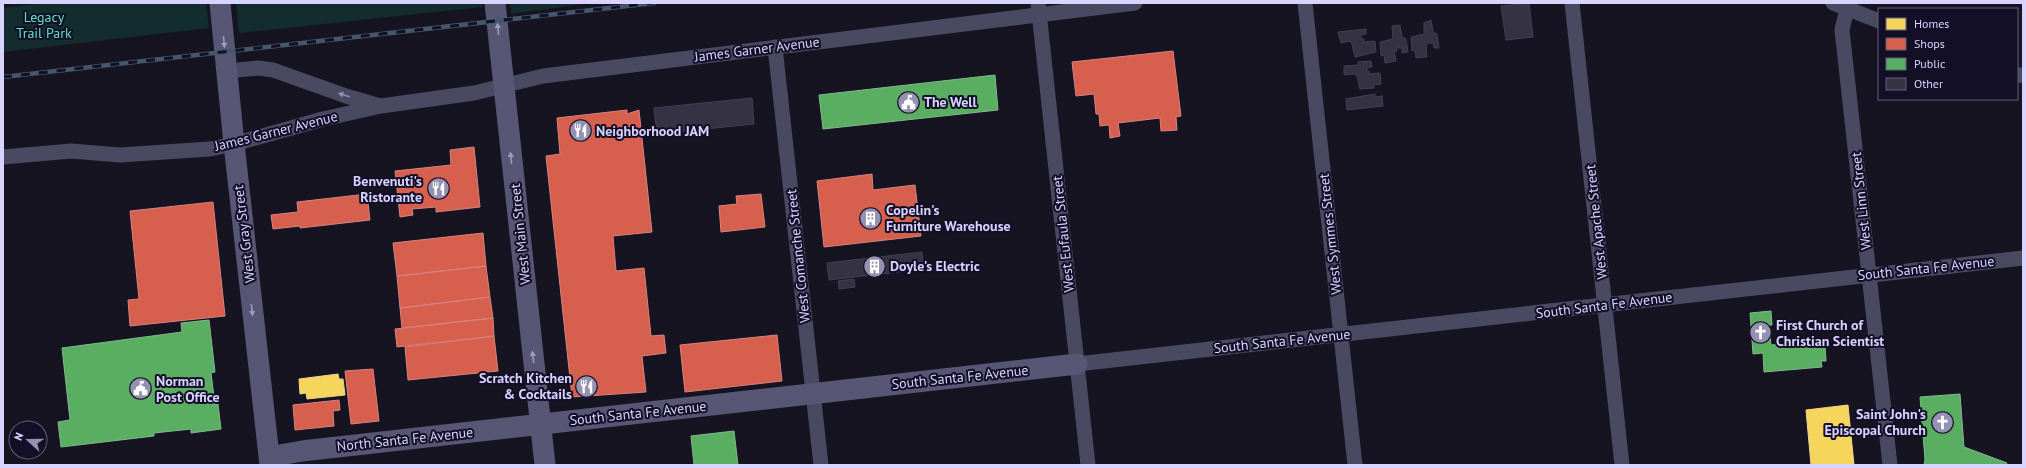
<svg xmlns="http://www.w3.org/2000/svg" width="2026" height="468" viewBox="0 0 2026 468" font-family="'PT Sans',sans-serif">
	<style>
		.green { fill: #132c2d }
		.homes { fill: #f6d55c; stroke: #edd58d }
		.shops { fill: #d6604d; stroke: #d78382 }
		.public { fill: #5aae61; stroke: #80b990 }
		.building { fill: #343243; stroke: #433f54 }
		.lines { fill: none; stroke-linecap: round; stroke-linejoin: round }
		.street { stroke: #4a4962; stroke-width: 15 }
		.secondary { stroke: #575674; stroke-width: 21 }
		.rail-casing { stroke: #43596b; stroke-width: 4.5 }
		.rail { stroke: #130f26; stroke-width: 3; stroke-dasharray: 9; stroke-linecap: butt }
		.oneway { fill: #9e9bc0 }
		.oneway2 { fill: #928eb0 }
		.labels { text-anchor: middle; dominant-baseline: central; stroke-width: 4; stroke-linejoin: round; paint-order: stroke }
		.park-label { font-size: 14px; fill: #5fe0c0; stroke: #130f26 }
		.street-label { font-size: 14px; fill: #d9d4ff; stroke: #130f26 }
		.poi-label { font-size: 14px; font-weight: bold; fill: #d9d4ff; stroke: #130f26; text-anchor: start }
	</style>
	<rect width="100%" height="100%" fill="#161421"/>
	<!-- green -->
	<path class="green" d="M42,3h164l3,25 -206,24v-44z
		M236,3h246v4l-243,26z
		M510,3h81l-80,11z"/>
	<!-- homes -->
	<path class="homes" d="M338,374l1,5h4l2,16 -38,4 -1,-6 -6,1 -1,-15z
		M1848,405l6,60h-43l-5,-55z"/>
	<!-- shops -->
	<path class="shops" d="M1173,51l8,65 -5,1 1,13 -16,1 -1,-13 -42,5 2,13 -10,2 -1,-13 -9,1 -1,-12h-3l-2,-20 -18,2 -4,-34z
		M627,110v4l12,-4 13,122 -39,4 3,35 28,-3 7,68 13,-1 2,18 -24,3 4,36 -74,5 -26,-241 14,-2 -3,-36z
		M474,147l6,60 -44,5v-5l-24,2 1,6 -13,2 -5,-46 56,-6 -1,-15z
		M872,174l1,16 42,-5 6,51 -97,11 -7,-66z
		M367,194l3,26 -70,8v-2l-27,3 -2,-14 27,-3 -1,-10z
		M761,194l4,33 -44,5 -2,-26 18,-2 -1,-8z
		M213,202l12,114 -95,10 -2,-26 11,-1 -9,-88z
		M483,233l3,33 -89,10 -4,-33z
		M486,266l4,31 -90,11 -3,-32z
		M490,297l3,21 -91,10 -2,-20z
		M493,318l1,18 -97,11 -2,-18z
		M777,335l5,46 -97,11 -5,-47z
		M494,336l4,35 -90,9 -3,-33z
		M373,369l6,52 -28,3 -6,-53z
		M339,400l1,10 -7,1 1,15 -39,4 -2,-25z"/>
	<!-- public -->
	<path class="public" d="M995,75l3,35 -175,19 -4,-34z
		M1771,311l1,14h-3l2,20 49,-4v3h5l1,17h-5l1,6 -58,5 -1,-19 -10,1 -3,-41z
		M209,320l6,52 -4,1 4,32 3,-1 3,25 -30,4v-4l-37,4v3l-93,11 -3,-25 12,-2 -8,-72 120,-16 -1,-9z
		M1960,394l4,53 43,16 -1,2h-82l1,-5 -5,-63z
		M734,431l4,34h-44l-3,-29z"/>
	<!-- building -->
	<path class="building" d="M1529,3l4,34 -27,3 -5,-34z
		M1431,20l2,12 4,2 2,14h-5l-1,-5h-5l-2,3 1,11 -11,1 -1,-8 -3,1 -1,-14 13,-3v-11z
		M1400,25l2,12 4,2 2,13 -6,1v-5h-5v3h-3l2,10 -11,2 -1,-8 -3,1 -1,-14 13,-3 -1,-13z
		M1366,29v5l-5,1v4h3v3l11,-1 1,11 -21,5 -3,-13 -2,-3 -9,2 -3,-11z
		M1371,61l1,6 -6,1 1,3h2v3l11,-1 1,11 -7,1v3l-14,1 -3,-13 -2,-2 -11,1v-9l14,-1v-3z
		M1375,94v3l7,-1 1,10 -36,4 -1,-11z
		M752,98l2,26 -97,10 -3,-26z
		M922,252l2,17 -95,11 -2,-17z
		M854,279l1,8 -16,2 -1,-8z"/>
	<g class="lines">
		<!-- street -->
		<path class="street" d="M1038,3l50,462
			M1305,3l50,462
			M1572,3l50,462
			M1833,3l46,18
			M1847,9l-5,21 48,435
			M775,47l46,418
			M227,71l31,-3 15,2 73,26 34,10
			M2017,74l6,2
			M3,157l68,-6 49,4 90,-6 24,-5 89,-25 58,-13 93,-13 69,-17 592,-73
			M1077,364l946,-106"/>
		<!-- secondary -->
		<path class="secondary" d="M220,3l14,141 36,321
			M495,3l50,462
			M269,457l33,-6 775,-87"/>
		<defs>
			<path id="rail" d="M3,77l651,-74"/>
		</defs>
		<!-- rail casing -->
		<use href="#rail" class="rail-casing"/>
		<!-- rail -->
		<use href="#rail" class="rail"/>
	</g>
	<!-- one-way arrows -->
	<defs><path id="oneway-solid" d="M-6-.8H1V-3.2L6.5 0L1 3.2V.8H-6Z"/></defs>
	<g class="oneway">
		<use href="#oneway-solid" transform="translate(498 29) rotate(-95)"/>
		<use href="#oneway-solid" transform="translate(224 42) rotate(85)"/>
		<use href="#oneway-solid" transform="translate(511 158) rotate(-96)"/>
		<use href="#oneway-solid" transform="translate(252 310) rotate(83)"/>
		<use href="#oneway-solid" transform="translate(533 357) rotate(-96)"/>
	</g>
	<use class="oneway2" href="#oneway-solid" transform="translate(344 95) rotate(-162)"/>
	<!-- icons -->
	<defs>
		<symbol id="civic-disc" viewBox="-11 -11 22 22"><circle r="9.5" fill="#9591b1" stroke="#130f26"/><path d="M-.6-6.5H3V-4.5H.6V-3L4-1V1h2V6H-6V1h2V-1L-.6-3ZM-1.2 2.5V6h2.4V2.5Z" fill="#fff"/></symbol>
		<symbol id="restaurant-disc" viewBox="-11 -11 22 22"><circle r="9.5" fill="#9591b1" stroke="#130f26"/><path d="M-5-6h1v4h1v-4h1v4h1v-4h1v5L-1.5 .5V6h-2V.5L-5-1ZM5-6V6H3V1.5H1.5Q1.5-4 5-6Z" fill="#fff"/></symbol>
		<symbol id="building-disc" viewBox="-11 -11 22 22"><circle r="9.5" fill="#9591b1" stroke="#130f26"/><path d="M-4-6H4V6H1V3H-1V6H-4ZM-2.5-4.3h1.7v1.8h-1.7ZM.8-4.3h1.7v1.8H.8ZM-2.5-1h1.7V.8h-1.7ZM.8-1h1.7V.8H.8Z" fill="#fff"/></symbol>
		<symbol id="church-disc" viewBox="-11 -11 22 22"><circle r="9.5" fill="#9591b1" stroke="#130f26"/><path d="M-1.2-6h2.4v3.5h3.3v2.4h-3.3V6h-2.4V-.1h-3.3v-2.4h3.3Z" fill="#fff"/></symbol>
	</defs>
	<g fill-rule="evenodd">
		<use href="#civic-disc" x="896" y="90" width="25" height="25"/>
		<use href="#restaurant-disc" x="568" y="118" width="25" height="25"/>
		<use href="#restaurant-disc" x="426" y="176" width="25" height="25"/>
		<use href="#building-disc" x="858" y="206" width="25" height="25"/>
		<use href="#building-disc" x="862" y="254" width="25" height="25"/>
		<use href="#church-disc" x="1748" y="320" width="25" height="25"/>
		<use href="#restaurant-disc" x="574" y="374" width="25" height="25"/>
		<use href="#civic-disc" x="128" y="376" width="25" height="25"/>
		<use href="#church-disc" x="1930" y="410" width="25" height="25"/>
	</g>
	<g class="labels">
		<!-- park labels -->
		<g class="park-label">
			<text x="44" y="17">Legacy<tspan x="44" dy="16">Trail Park</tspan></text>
		</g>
		<!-- street labels -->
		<g class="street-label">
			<text transform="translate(757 49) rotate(-7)">James Garner Avenue</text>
			<text transform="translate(276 131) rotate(-14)">James Garner Avenue</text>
			<text transform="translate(1861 201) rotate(-96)">West Linn Street</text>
			<text transform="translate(1596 222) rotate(-96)">West Apache Street</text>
			<text transform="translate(244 234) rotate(-97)">West Gray Street</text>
			<text transform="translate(520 234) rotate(-96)">West Main Street</text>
			<text transform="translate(1063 234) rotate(-96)">West Eufaula Street</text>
			<text transform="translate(1330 234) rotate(-96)">West Symmes Street</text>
			<text transform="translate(798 256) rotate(-96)">West Comanche Street</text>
			<text transform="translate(1926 268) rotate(-6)">South Santa Fe Avenue</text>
			<text transform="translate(1604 305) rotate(-7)">South Santa Fe Avenue</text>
			<text transform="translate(1282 341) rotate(-6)">South Santa Fe Avenue</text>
			<text transform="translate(960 377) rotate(-6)">South Santa Fe Avenue</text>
			<text transform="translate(638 413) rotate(-6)">South Santa Fe Avenue</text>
			<text transform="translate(405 439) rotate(-6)">North Santa Fe Avenue</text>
		</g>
		<!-- poi labels -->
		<g class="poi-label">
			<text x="924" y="102">The Well</text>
			<text x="596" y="131">Neighborhood JAM</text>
			<text x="422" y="181" text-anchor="end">Benvenuti's<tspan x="422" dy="16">Ristorante</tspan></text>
			<text x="886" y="210">Copelin's<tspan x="886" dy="16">Furniture Warehouse</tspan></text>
			<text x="890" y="266">Doyle's Electric</text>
			<text x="1776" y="325">First Church of<tspan x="1776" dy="16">Christian Scientist</tspan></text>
			<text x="572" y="378" text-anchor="end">Scratch Kitchen<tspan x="572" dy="16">&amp; Cocktails</tspan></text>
			<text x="156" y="381">Norman<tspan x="156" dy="16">Post Office</tspan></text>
			<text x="1926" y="414" text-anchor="end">Saint John's<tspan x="1926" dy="16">Episcopal Church</tspan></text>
		</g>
	</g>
	<!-- border -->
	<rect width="2026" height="468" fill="none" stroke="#d9d4ff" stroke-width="8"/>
	<!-- legend -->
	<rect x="1878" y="8" width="140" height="92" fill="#130f26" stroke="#625e7d"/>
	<rect x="1886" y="18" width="20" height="12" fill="#f6d55c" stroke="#625e7d"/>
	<text x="1914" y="28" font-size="12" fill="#d9d4ff">Homes</text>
	<rect x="1886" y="38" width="20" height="12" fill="#d6604d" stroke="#625e7d"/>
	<text x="1914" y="48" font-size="12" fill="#d9d4ff">Shops</text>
	<rect x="1886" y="58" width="20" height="12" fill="#5aae61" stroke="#625e7d"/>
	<text x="1914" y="68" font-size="12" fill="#d9d4ff">Public</text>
	<rect x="1886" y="78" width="20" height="12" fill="#343243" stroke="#625e7d"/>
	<text x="1914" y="88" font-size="12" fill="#d9d4ff">Other</text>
	<!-- north arrow -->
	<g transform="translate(28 440) rotate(291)"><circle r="19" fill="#130f26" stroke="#625e7d"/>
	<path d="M0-3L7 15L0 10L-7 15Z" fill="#9591b1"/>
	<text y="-6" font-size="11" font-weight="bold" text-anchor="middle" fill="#d9d4ff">N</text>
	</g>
</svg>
